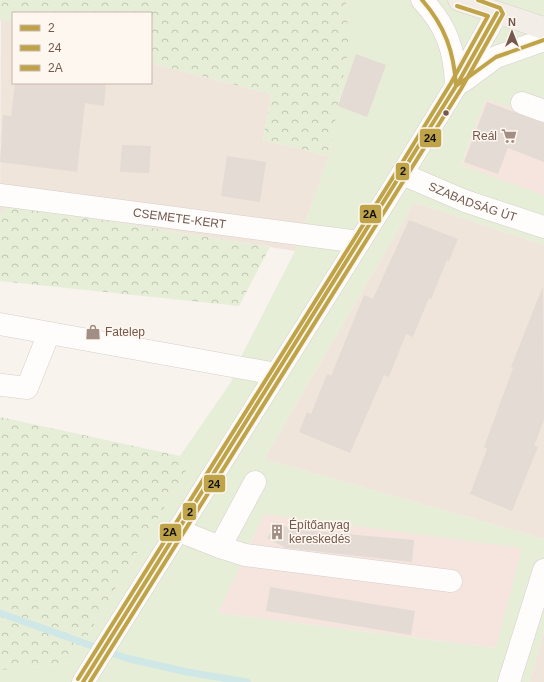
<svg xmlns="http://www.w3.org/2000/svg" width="544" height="682" viewBox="0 0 544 682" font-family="Helvetica,sans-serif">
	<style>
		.residential { fill: #f0e5db }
		.commercial { fill: #f5e5de }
		.grass { fill: #e6eed8; fill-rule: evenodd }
		.forest { fill: url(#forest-crowns) }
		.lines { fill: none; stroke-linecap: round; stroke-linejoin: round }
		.stream { stroke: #cfe7e7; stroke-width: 7 }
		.building { fill: #e4dbd4 }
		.minor-casing { stroke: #d6ceca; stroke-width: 23 }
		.major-casing { stroke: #d9d0cb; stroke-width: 23 }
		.minor { stroke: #fefdfc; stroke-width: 22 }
		.major { stroke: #f2ede6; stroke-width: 22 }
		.bus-1-casing { stroke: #fef7ef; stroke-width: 7 }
		.bus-2-casing { stroke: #fef7ef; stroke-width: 7 }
		.bus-3-casing { stroke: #fef7ef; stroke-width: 7 }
		.bus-1 { stroke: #bfa348; stroke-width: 4 }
		.bus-2 { stroke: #bfa348; stroke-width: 4 }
		.bus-3 { stroke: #bfa348; stroke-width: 4 }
		.bus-dot { fill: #75584d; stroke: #fef7ef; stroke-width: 1.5 }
		.labels { text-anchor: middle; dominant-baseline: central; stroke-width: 3; stroke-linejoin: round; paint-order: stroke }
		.poi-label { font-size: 12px; fill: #75584d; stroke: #fef7ef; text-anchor: start }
		.street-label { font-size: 12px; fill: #75584d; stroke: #fef7ef }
		.line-badge { stroke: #fef7ef; stroke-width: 1.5 }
		.pale-badge-label { font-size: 11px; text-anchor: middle; font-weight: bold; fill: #111 }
	</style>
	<defs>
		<pattern id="forest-crowns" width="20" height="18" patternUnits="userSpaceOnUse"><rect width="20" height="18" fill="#e6eed8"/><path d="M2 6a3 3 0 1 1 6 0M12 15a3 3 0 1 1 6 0" fill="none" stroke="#bfc4b1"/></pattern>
	</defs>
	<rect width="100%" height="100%" fill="#f8f3ed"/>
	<!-- residential -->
	<path class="residential" d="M1,19l12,3v61h138v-20l120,31 -8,46 66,16 -34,95 -287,-46 -8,11z
		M414,202l130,43v294l-280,-80z
		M544,632v50h-15z"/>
	<!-- commercial -->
	<path class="commercial" d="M486,98l58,22v75l-83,-29z
		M264,514l259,34 -27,100 -278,-35z"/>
	<!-- grass -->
	<path class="grass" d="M346,0h198v120l-58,-21 -25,66 83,30v50l-130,-43 -150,257 280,80v93l-15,50h-529v-12l71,-7 116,-194 -7,-13 51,-74 10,-25 54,-106 34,-95 20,-110zM264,514l258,34 -26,100 -278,-35z"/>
	<!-- forest -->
	<path class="forest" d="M0,0h346l3,46 -20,110 -66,-16 8,-46 -120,-31v-50h-138v9l-12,-3 -1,4z
		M7,205l263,42 -31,59 -239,-25v-65z
		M0,417l180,39 7,13 -116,194 -71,7z"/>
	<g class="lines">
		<!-- stream -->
		<path class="stream" d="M0,613l126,45 61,14 60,10"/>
	</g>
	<!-- building -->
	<path class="building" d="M356,54l30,11 -19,52 -29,-11z
		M15,83h91l-2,23 -19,-3 -8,69 -77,-10 3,-47 8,1z
		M487,102l57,21v39l-36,-14 -10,26 -34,-12z
		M122,145l29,1 -2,27 -29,-1z
		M227,156l39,6 -6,40 -39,-6z
		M409,220l49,19 -9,22 -2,-1 -16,39 -2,-1 -16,39 -7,-3 -17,43 -5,-2 -34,78 -51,-21 8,-20 4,2 16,-40 4,2 33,-81 9,4z
		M543,286l1,134 -10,26 4,1 -26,64 -42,-17 17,-45 -3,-2 29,-79 -2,-1z
		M277,522l13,7 124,11 -2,22 -126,-14 -19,-10z
		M270,587l145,24 -4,24 -145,-24z"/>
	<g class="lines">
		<defs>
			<g id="minor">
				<path d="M422,0c25,26 33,51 34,86"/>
				<path d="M462,82l34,-25 48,-17"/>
				<path d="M522,103l22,8"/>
				<path id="s1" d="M402,174l63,27 79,26"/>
				<path id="s2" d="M0,195l359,47"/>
				<path d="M0,324l276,50"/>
				<path d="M2,385l25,3 22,-55"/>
				<path d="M177,530l43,17 35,-65"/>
				<path d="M220,547l25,8 206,26"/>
				<path d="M83,682l319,-508 54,-88 41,-73"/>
				<path d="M509,682l35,-112"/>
			</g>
			<path id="major" d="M459,0l85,28"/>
		</defs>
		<!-- minor casing -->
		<use href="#minor" class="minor-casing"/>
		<!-- major casing -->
		<use href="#major" class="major-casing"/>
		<!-- minor -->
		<use href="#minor" class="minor"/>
		<!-- major -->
		<use href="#major" class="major"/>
		<defs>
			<path id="bus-1" d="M422,0c23,26 32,52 34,86
				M459,81l38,-68
				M83,682l373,-596 40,-29 48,-17"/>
			<path id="bus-2" d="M90,682l371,-593 42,-75 -3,-6 -22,-8"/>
			<path id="bus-3" d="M78,679l319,-508 54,-88 37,-67 -31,-10"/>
		</defs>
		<!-- bus-1 casing -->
		<use href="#bus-1" class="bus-1-casing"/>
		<!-- bus-2 casing -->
		<use href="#bus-2" class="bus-2-casing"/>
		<!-- bus-3 casing -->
		<use href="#bus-3" class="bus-3-casing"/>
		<!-- bus-1 -->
		<use href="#bus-1" class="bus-1"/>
		<!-- bus-2 -->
		<use href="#bus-2" class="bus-2"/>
		<!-- bus-3 -->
		<use href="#bus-3" class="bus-3"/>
	</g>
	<!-- icons -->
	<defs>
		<symbol id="supermarket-bare" viewBox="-9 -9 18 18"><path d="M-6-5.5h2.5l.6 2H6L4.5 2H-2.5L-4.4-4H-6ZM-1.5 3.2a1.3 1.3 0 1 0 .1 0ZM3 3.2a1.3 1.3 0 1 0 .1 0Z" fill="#a38e85" stroke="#fef7ef" stroke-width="2.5" paint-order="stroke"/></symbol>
		<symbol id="shop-bare" viewBox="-9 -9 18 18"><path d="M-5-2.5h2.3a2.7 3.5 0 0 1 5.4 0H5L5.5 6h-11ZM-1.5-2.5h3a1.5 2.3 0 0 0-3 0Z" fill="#a38e85" stroke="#fef7ef" stroke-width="2.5" paint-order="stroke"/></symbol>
		<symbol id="building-bare" viewBox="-9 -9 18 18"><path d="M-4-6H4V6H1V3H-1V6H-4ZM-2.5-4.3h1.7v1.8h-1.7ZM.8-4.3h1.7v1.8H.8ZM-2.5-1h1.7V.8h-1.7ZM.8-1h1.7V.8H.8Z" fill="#a38e85" stroke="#fef7ef" stroke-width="2.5" paint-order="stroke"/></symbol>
	</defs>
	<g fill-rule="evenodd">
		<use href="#supermarket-bare" x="498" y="125" width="22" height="22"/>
		<use href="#shop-bare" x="82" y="321" width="22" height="22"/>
		<use href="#building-bare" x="266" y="521" width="22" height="22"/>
	</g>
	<!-- markers -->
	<circle class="bus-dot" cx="446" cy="113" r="3.5"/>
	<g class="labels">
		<!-- poi labels -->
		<g class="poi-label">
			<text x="497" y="136" text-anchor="end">Reál</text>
			<text x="105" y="332">Fatelep</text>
			<text x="289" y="525">Építőanyag<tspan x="289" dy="14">kereskedés</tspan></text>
		</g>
		<!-- street labels -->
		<g class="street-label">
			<text stroke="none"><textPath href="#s1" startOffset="76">SZABADSÁG ÚT</textPath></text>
			<text stroke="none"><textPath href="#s2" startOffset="181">CSEMETE-KERT</textPath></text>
		</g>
	</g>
	<g class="line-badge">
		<rect x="419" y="128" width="23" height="20" rx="4" fill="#bfa348"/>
		<rect x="395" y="162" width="15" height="19" rx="4" fill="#bfa348"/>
		<rect x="359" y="204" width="23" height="20" rx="4" fill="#bfa348"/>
		<rect x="203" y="474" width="23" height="19" rx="4" fill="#bfa348"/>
		<rect x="182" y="502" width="15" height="19" rx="4" fill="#bfa348"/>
		<rect x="159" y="523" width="23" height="19" rx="4" fill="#bfa348"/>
	</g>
	<g class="pale-badge-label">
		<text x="430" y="142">24</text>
		<text x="403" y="175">2</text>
		<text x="370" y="218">2A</text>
		<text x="214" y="488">24</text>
		<text x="190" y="516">2</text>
		<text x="170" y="536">2A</text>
	</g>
	<!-- legend -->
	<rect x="12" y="12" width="140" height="72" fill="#fef7ef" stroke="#c7b7ae"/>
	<rect x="20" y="25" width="20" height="6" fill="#bfa348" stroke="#c7b7ae"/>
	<text x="48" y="32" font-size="12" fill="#75584d">2</text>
	<rect x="20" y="45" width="20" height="6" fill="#bfa348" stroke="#c7b7ae"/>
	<text x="48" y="52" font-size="12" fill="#75584d">24</text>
	<rect x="20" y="65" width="20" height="6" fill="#bfa348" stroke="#c7b7ae"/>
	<text x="48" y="72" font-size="12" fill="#75584d">2A</text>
	<!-- north arrow -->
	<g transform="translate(512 32)" stroke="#fef7ef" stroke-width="3" paint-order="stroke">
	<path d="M0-3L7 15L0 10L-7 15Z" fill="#75584d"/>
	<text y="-6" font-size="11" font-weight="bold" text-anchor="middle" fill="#75584d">N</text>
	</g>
</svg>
